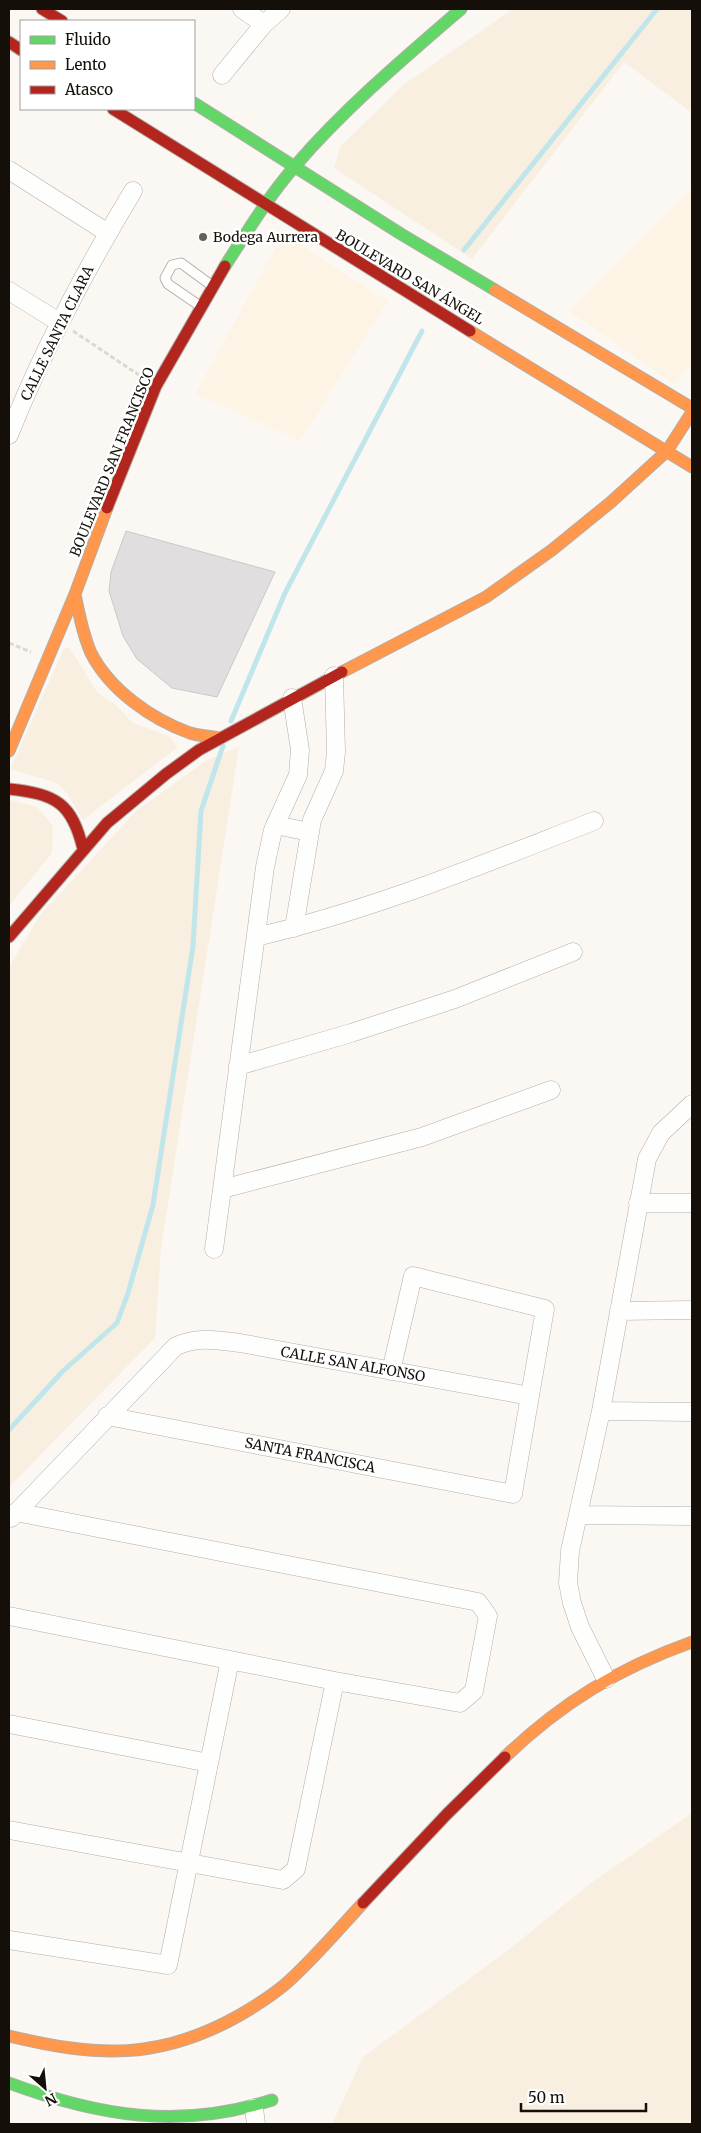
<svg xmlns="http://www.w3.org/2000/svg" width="701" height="2133" viewBox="0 0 701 2133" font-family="Merriweather,serif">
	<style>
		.built { fill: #fdf4e6 }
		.green { fill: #f8efe0 }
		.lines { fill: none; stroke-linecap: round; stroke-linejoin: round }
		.stream { stroke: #c0e6eb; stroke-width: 5 }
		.building { fill: #e1dee0; stroke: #cbc8ca }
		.lane-casing { stroke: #b2aea9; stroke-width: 11 }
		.street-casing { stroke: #b2aea9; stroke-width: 19 }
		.fast-casing { stroke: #b2aea9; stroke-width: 13 }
		.slow-casing { stroke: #b2aea9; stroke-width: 13 }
		.jam-casing { stroke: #b2aea9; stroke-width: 13 }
		.path { stroke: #d9d9d7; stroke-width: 3; stroke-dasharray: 5 2.5; stroke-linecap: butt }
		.lane { stroke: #fefefd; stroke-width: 9 }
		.street { stroke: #fefefd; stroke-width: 18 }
		.fast { stroke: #63d668; stroke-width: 11 }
		.slow { stroke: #ff974d; stroke-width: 11 }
		.jam { stroke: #b3261e; stroke-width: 11 }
		.poi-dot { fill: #65615b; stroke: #fff; stroke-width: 2 }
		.labels { text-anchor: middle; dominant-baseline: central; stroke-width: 5; stroke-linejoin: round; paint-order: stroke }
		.poi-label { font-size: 14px; fill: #141009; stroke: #fff; text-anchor: start }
		.street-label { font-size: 14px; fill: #141009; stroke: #fff }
	</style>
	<rect width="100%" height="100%" fill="#fbf8f4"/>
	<!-- built -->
	<path class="built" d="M692,187v175l-17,23 -106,-74z
		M283,234l105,67 -88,140 -105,-47z"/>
	<!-- green -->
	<path class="green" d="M513,9h179v104l-68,-51 -152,197 -138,-91 6,-21 63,-62z
		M64,648h6l27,44 19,13 17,18 36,13 9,11 -95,73 -17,-28 -9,-9 -47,-14z
		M239,747l-78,502 -6,89 -146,149v-520l31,-52 96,-104 71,-51z
		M11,800l26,7 16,19 -1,27 -43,53v-104z
		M692,1813v311h-360l31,-67 145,-107 83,-67z"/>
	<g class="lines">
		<!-- stream -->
		<path class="stream" d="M464,250l193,-241
			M231,721l54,-128 137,-262
			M9,1430l54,-59 54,-48 11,-30 25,-88 40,-259 8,-135 22,-65"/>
	</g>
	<!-- building -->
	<path class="building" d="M126,531l149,41 -58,125 -45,-9 -35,-29 -14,-23 -14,-45 2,-19z"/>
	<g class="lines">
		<defs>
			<path id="lane" d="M200,306l-32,-22 -3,-6 7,-13 9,-2 30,22"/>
			<path id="street" d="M242,9l22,15
				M222,75l42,-51 17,-15
				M9,170l99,63
				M9,291l50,31
				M9,435c34,-85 77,-166 124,-244
				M275,825l35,7
				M294,928l18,-108 22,-49 2,-19 -2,-76
				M256,937c117,-27 227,-73 338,-116
				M238,1066l113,-33 104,-34 118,-47
				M222,1189l200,-52 129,-47
				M638,1203h54
				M214,1249l51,-382 8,-37 25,-55 2,-25 -8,-52
				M619,1311l73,-1
				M601,1411l91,1
				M107,1416l406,78 32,-185 -132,-33 -22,95
				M578,1515l114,1
				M11,1518l165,-172c24,-10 39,-6 64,-3l290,53
				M9,1616l326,65 125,22 14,-12 14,-75 -10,-14 -462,-90
				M606,1679l-26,-52 -8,-24 -4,-20 2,-32 31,-140 46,-252 14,-26 31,-29
				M9,1724l200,39
				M9,1830l274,50 13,-11 39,-188
				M9,1940l159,25 62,-305
				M254,2108l2,16"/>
			<path id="fast" d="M194,103l207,131 94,56
				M225,266c22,-34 43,-69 70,-100 50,-58 108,-107 166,-157
				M9,2083c89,33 171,47 263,17"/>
			<path id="slow" d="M495,290l197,118
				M470,331l222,136
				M75,594c4,20 8,41 16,59 19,37 60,66 99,80 9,3 20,3 30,5
				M342,672l144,-75 66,-47 59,-48 56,-51 25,-39
				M9,751l66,-157 32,-86
				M505,1757c56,-54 114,-89 187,-115
				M9,2036c87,21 150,25 231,-21 17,-10 35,-21 50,-35 26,-24 49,-51 73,-77"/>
			<path id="jam" d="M42,9l20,12
				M9,42l12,8
				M113,109l357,222
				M107,508l49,-122 69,-120
				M9,789c47,5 63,14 74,60
				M9,937l98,-114 59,-49 33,-24 143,-78
				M363,1903l84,-89 58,-57"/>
		</defs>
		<!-- lane casing -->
		<use href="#lane" class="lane-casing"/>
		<!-- street casing -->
		<use href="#street" class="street-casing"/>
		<!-- fast casing -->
		<use href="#fast" class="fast-casing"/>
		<!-- slow casing -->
		<use href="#slow" class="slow-casing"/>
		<!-- jam casing -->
		<use href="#jam" class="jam-casing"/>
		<!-- path -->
		<path class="path" d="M73,331l66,44
			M9,643l22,9"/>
		<!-- lane -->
		<use href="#lane" class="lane"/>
		<!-- street -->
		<use href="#street" class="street"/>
		<!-- fast -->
		<use href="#fast" class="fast"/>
		<!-- slow -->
		<use href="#slow" class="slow"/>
		<!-- jam -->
		<use href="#jam" class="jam"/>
	</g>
	<!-- markers -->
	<circle class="poi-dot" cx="203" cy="237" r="5"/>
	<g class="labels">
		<!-- poi labels -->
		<g class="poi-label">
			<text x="213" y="237">Bodega Aurrera</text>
		</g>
		<!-- street labels -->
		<g class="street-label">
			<text transform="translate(410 277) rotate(31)">BOULEVARD SAN ÁNGEL</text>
			<text transform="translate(57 333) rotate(-64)">CALLE SANTA CLARA</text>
			<text transform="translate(112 462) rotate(-68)">BOULEVARD SAN FRANCISCO</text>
			<text transform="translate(353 1364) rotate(10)">CALLE SAN ALFONSO</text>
			<text transform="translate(310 1455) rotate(11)">SANTA FRANCISCA</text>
		</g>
	</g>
	<!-- border -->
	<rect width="701" height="2133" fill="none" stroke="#141009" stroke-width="20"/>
	<!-- legend -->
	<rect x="20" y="20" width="175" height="90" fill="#ffffff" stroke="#a19f9d"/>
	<rect x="30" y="36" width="25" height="8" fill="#63d668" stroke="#a19f9d"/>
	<text x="65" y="45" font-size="15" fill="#141009">Fluido</text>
	<rect x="30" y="61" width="25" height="8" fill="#ff974d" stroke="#a19f9d"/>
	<text x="65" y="70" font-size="15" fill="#141009">Lento</text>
	<rect x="30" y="86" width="25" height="8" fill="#b3261e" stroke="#a19f9d"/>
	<text x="65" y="95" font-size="15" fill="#141009">Atasco</text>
	<!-- north arrow -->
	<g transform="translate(45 2088) rotate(153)" stroke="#ffffff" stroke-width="4" paint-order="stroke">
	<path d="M0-4L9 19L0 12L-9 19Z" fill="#141009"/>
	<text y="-8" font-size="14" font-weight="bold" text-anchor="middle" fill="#141009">N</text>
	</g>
	<!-- scale -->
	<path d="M521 2103v8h125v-8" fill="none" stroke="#141009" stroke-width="2.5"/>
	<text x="528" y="2103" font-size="15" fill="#141009" stroke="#ffffff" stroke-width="4" paint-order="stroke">50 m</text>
</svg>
